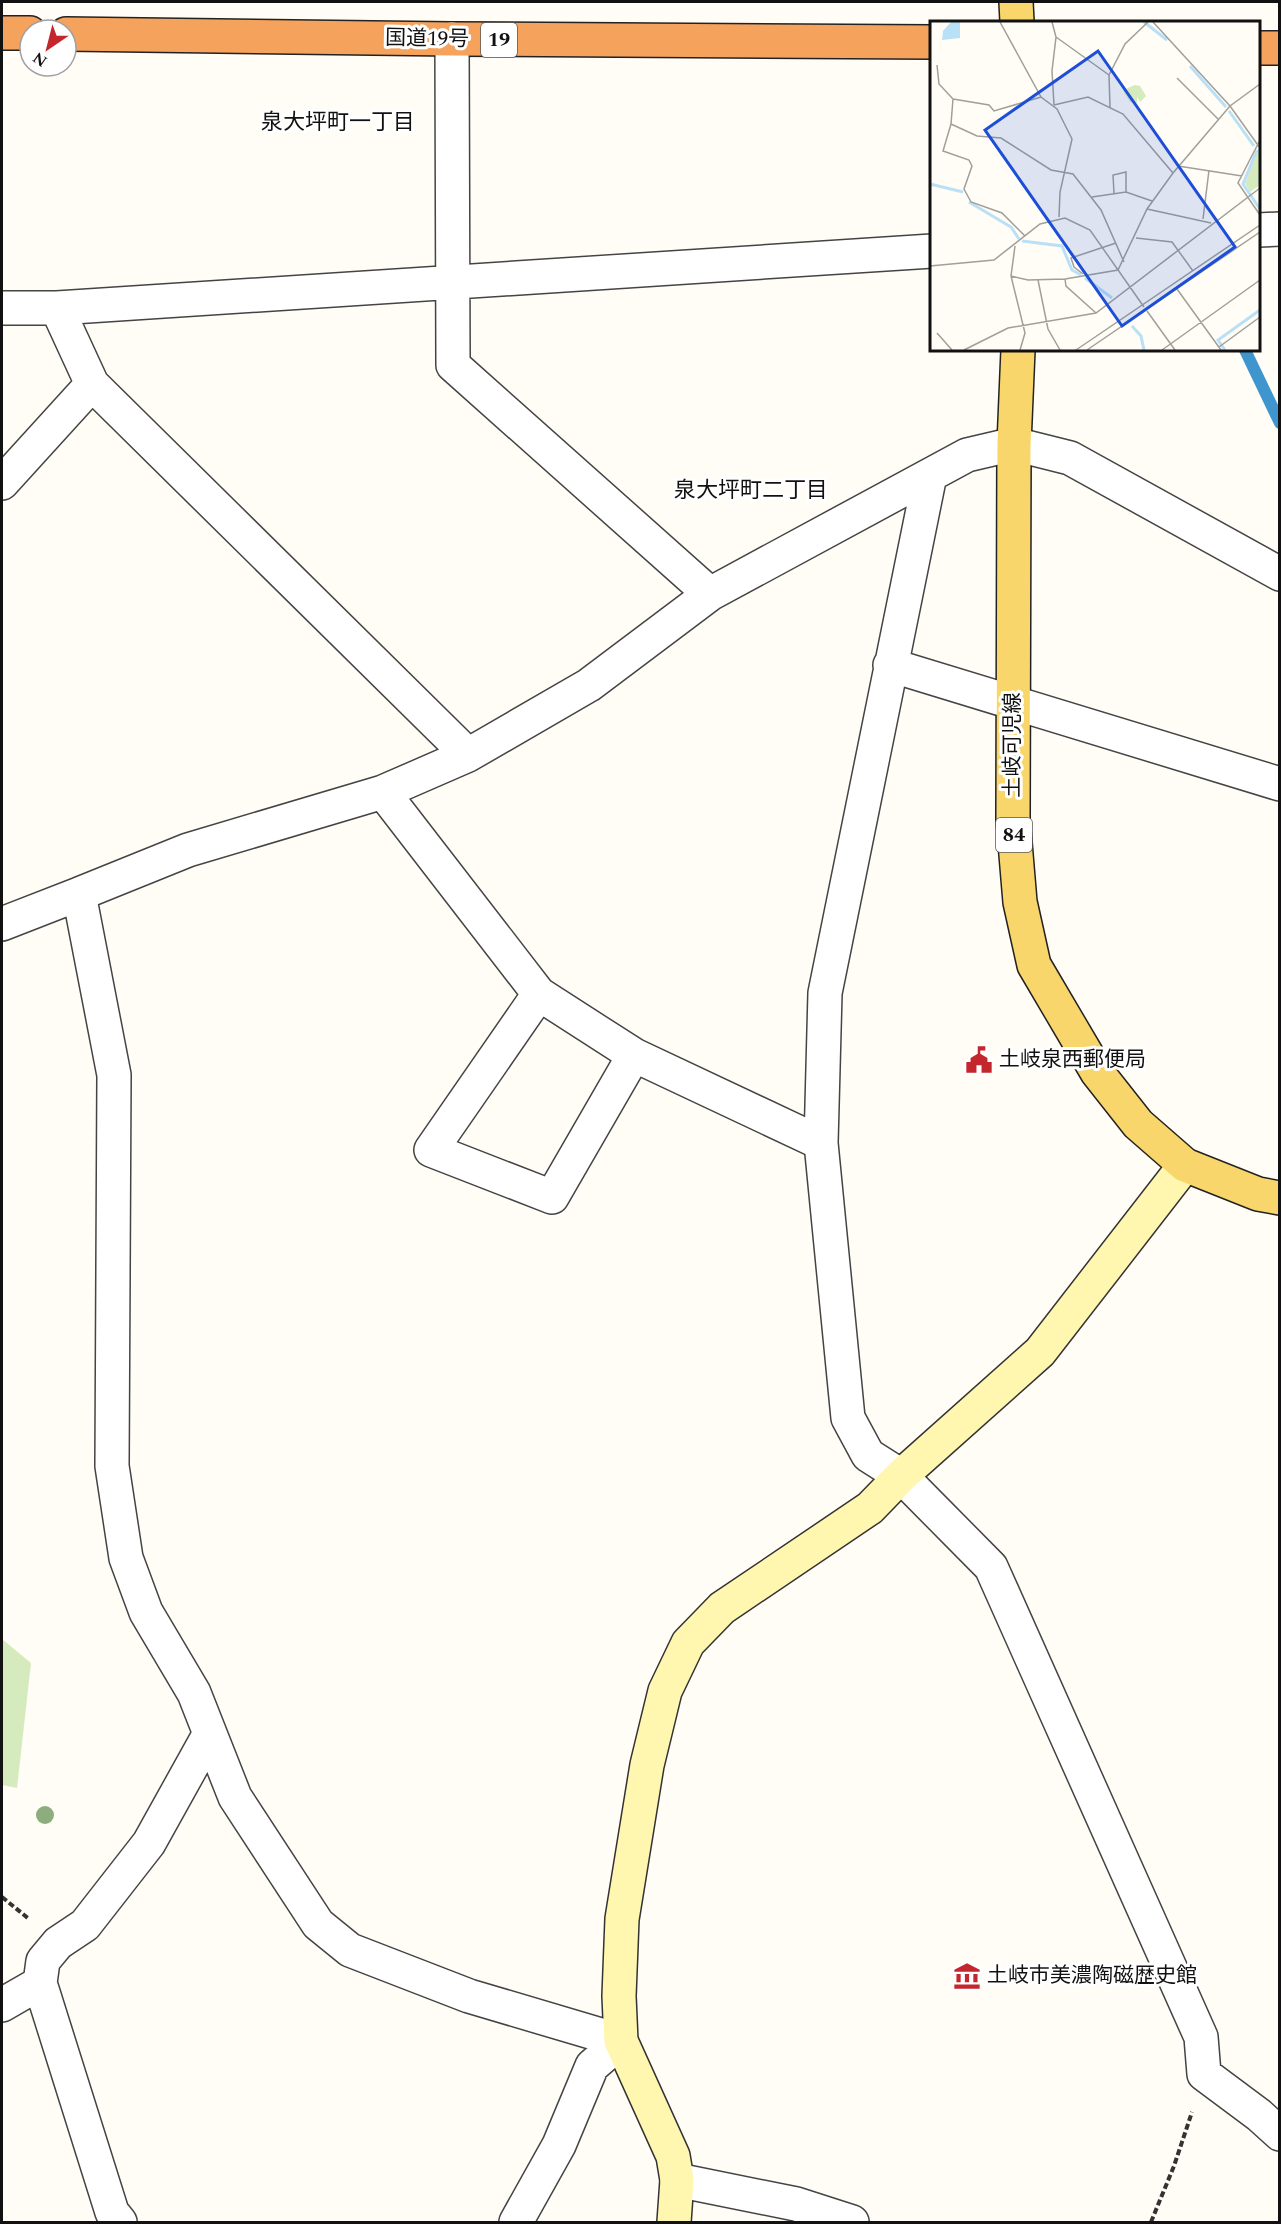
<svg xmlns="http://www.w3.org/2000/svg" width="1281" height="2224" viewBox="0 0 1281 2224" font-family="Spectral,'Noto Sans JP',serif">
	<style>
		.green { fill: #d5ebbd }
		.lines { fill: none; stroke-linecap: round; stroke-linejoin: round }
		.stream { stroke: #3f96cf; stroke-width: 12 }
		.street-casing { stroke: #444; stroke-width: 36 }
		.secondary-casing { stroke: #333; stroke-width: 36 }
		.primary-casing { stroke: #222; stroke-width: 36 }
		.highway-casing { stroke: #222; stroke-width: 36 }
		.path { stroke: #333; stroke-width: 4; stroke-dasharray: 6 3; stroke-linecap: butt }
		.street { stroke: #fff; stroke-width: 33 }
		.secondary { stroke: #fff6b0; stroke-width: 33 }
		.primary { stroke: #f9d66b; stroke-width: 33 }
		.highway { stroke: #f5a25d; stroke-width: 33 }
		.tree { fill: #8dad7f }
		.labels { text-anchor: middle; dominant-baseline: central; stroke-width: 6; stroke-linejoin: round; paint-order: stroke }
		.shield { fill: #fff; stroke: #585858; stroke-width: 1.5 }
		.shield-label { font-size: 20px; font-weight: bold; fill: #111 }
		.street-label { font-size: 21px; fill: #111; stroke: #fff }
		.poi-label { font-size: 21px; fill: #111; stroke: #fff; text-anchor: start }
		.neighbourhood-label { font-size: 22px; fill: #111; stroke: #fff }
		.inset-river { fill: none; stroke: #b9e0f7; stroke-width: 3 }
		.inset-road { fill: none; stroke: #a09f9a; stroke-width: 1.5 }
		.view { fill: #1d4ed8; fill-opacity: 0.15; stroke: #1d4ed8; stroke-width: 3 }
		.inset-edge { fill: none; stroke: #111; stroke-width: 3 }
	</style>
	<rect width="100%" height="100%" fill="#fffdf5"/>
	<!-- green -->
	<path class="green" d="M2,1639l29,24 -14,125 -15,-3z"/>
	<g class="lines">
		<!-- stream -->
		<path class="stream" d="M1245,350l35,73"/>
		<defs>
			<path id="street" d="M452,39l1,326 257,229
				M1258,230l22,-1
				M2,308h55l875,-57
				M57,308l35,76 376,371
				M930,475l-105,518 -4,150 27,275 20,37 33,21 90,91 210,470 3,37 55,41 21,19
				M2,483l90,-99
				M890,665l390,119
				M383,792l156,202 95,61 187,88
				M79,894l109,-44 195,-58 85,-37 121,-70 121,-91 257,-139 47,-11 56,14 210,116
				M2,924l77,-30 35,181 -2,391 14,92 20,54 48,81 41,104 83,127 32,26 119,46 152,45
				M539,994l-108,156 121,47 82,-142
				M40,1983l3,-22 15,-18 27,-18 64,-82 60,-108
				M2,2005l38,-22 72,229 8,10
				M677,2180l119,24 56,18
				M516,2222l43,-77 33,-79 29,-25"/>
			<path id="secondary" d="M674,2222l3,-42 -4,-24 -52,-115 -2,-45 3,-77 25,-154 18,-74 23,-48 34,-35 148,-100 31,-32 139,-124 145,-187"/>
			<path id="primary" d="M1016,2l1,20
				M1018,350l-4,94 -1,375 7,83 14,63 63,107 41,52 47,41 73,29 22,4"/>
			<path id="highway" d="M2,33h28
				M66,34l386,5 480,3
				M1258,48h22"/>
		</defs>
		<!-- street casing -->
		<use href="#street" class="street-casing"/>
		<!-- secondary casing -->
		<use href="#secondary" class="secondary-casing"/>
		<!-- primary casing -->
		<use href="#primary" class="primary-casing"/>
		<!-- highway casing -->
		<use href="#highway" class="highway-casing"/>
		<!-- path -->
		<path class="path" d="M2,1897l27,22
			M1151,2222l23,-56 18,-54"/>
		<!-- street -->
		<use href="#street" class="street"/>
		<!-- secondary -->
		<use href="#secondary" class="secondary"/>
		<!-- primary -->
		<use href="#primary" class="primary"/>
		<!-- highway -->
		<use href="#highway" class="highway"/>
	</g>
	<!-- trees -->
	<circle class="tree" cx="45" cy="1815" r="9"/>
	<!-- icons -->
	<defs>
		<symbol id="civic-bare" viewBox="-9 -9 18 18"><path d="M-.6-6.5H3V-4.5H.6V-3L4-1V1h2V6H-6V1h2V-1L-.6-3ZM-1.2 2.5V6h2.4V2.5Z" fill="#c4262e" stroke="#fff" stroke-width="2.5" paint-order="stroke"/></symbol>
		<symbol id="museum-bare" viewBox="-9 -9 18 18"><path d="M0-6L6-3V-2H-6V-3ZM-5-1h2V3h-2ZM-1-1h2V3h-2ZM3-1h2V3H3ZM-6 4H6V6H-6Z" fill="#c4262e" stroke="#fff" stroke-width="2.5" paint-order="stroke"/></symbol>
	</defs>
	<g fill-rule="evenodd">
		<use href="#civic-bare" x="960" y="1041" width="38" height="38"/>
		<use href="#museum-bare" x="948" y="1957" width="38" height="38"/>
	</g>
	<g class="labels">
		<!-- shield labels -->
		<g class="shield">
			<rect x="481" y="23" width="36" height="34" rx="4.5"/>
			<rect x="996" y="818" width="36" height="34" rx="4.5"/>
		</g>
		<g class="shield-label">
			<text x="499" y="40">19</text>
			<text x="1014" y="835">84</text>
		</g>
		<!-- street labels -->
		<g class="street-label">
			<text transform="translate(427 39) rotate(1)">国道19号</text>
			<text transform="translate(1013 745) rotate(-90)">土岐可児線</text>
		</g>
		<!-- poi labels -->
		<g class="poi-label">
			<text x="999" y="1060">土岐泉西郵便局</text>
			<text x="987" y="1976">土岐市美濃陶磁歴史館</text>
		</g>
		<!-- neighbourhood labels -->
		<g class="neighbourhood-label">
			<text x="338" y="122">泉大坪町一丁目</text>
			<text x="751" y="490">泉大坪町二丁目</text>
		</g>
	</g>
	<!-- overview -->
	<g transform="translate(930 21)">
		<rect width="330" height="330" fill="#fffdf5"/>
		<path d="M205,64l5,1 6,10 -6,6 -3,-5v6l-7,-1 -7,-12zM329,127l1,37 -10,7 -5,-9z" fill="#d5ebbd"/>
		<path d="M21,1h9v16l-18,2 1,-9z" fill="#b9e0f7"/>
		<path class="inset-river" d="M214,1l23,18M260,45l36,41M299,90l25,35M327,129l-14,34 17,25M0,163l33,8M39,181l42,25 8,12M92,220l40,5 10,24 9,5M155,257l27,20M202,305l9,10 3,14M295,329l-7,-10 42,-30"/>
		<path class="inset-road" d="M70,1l41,75 16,12 15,30 -12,53 -1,25M122,1l4,15 -4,34 2,34M223,1l77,84 30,42M126,16l53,38 16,-31 23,-22M7,44l2,19 14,15 -2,25 -8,27 26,9 3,6 -8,23 7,13 31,11 23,23M179,54l1,32M247,57l41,41M23,78l36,6 5,6 47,-14M124,84l34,-8 35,17 50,59 57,-67 30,-22M21,103l26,12 24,2 50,32 22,4 28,36 23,52M330,119l-22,43 22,32M248,145l64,10M184,172l-1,-18 13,-3v20M162,176l34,-5 26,9M217,188l64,14M273,198l6,-49M206,217l36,4 21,29M85,225l-4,30 14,57 -5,17M0,245l64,-6 46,-36 25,-6 25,12 54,77M153,253l-9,-7 -3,-9 45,-15M81,255l17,4 37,-1 53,-9 29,-61 26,-36M135,258l1,7 30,27M108,259l10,49 12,21M247,268l44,61M217,290l28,39M7,312l15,17M289,326l41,-30M34,329l44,-22 88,-15 164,-125M146,329l184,-125M157,329l173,-118M232,329l98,-70"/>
		<path class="view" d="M168,30l137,196 -113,79 -137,-196z"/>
		<rect width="330" height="330" class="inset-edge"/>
	</g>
	<!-- border -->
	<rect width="1281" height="2224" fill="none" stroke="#111111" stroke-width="6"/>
	<!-- north arrow -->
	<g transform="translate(48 48) rotate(215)"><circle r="28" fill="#ffffff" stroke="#a0a0a0" stroke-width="1.5"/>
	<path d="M0-4.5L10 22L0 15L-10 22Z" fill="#c4262e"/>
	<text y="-9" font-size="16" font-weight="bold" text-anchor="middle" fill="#111111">N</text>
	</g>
</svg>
